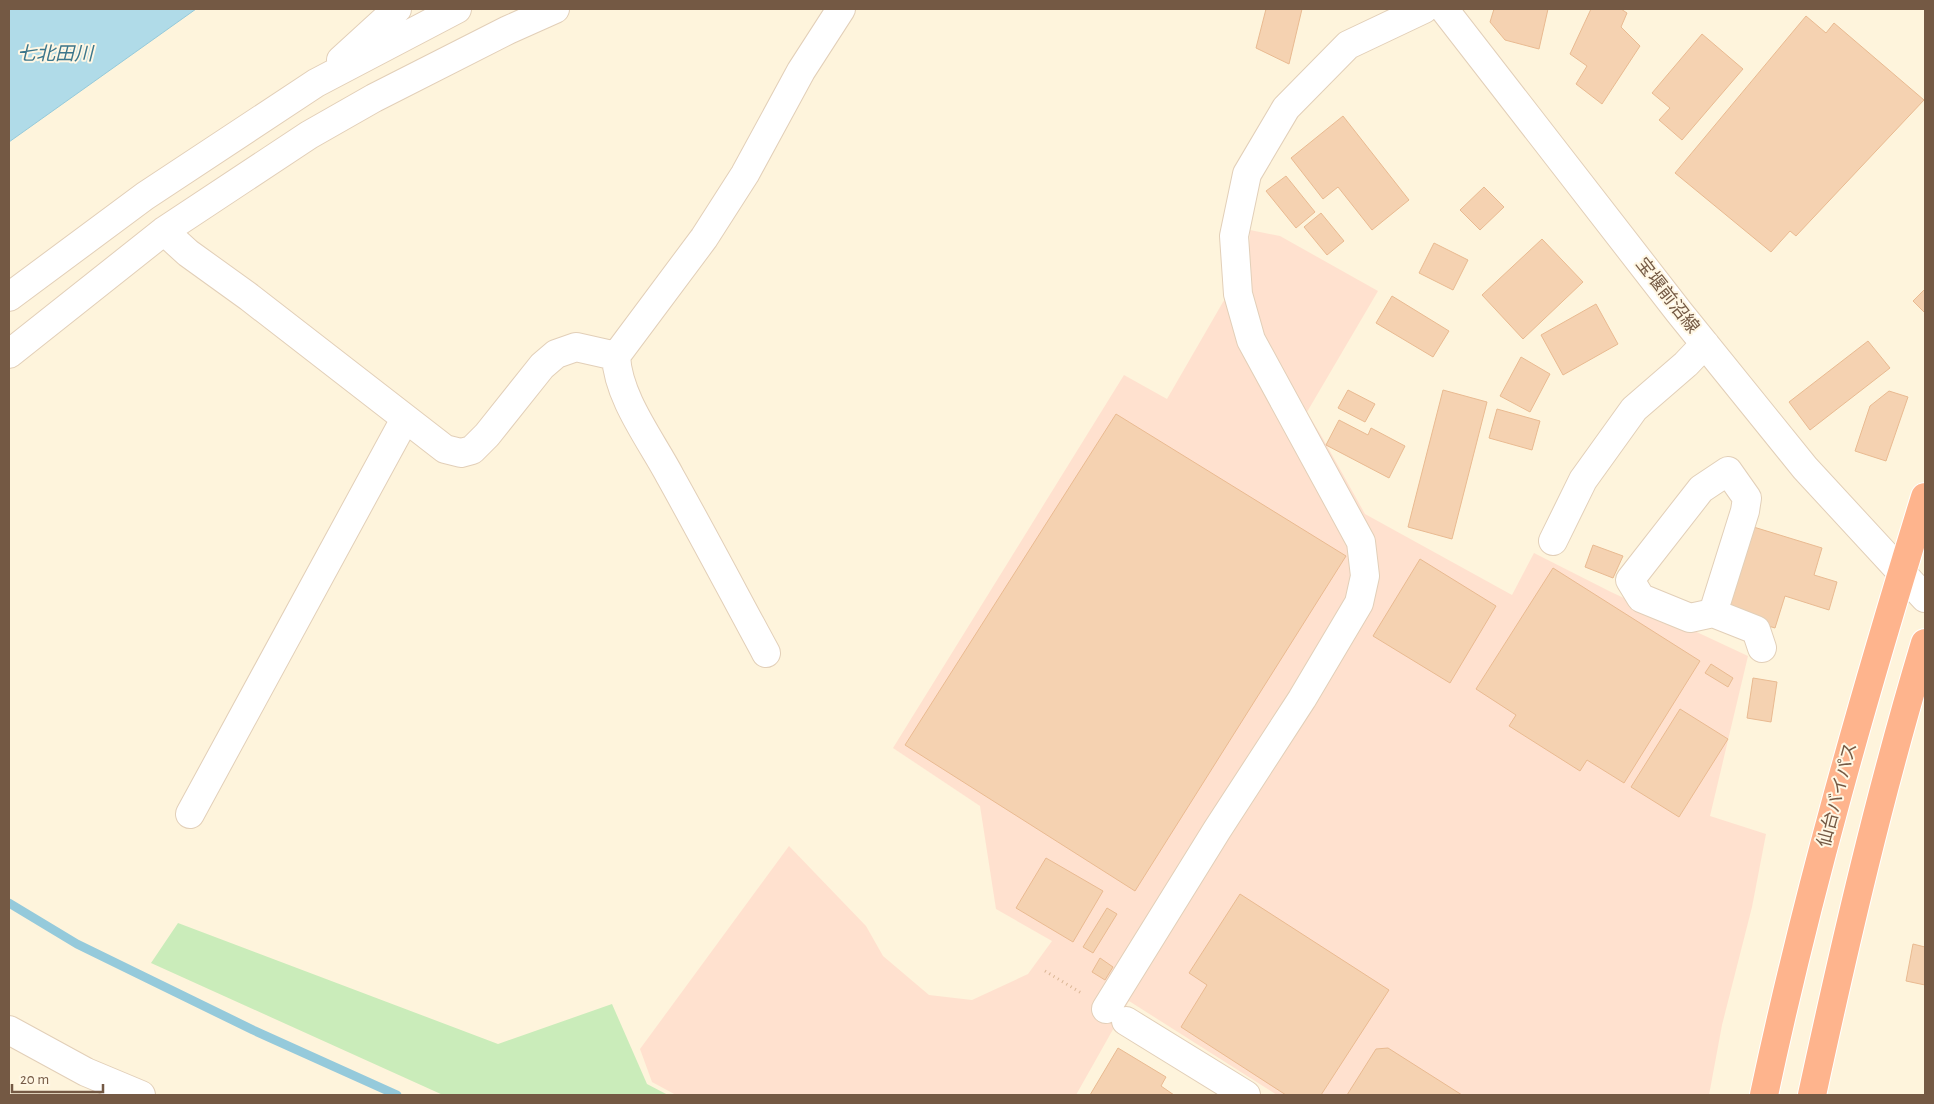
<svg xmlns="http://www.w3.org/2000/svg" width="1934" height="1104" viewBox="0 0 1934 1104" font-family="'Alegreya Sans','Noto Sans JP',sans-serif">
	<style>
		.commercial { fill: #ffe1cf }
		.green { fill: #caecba }
		.water { fill: #b0dbe8; stroke: #95cadb }
		.lines { fill: none; stroke-linecap: round; stroke-linejoin: round }
		.stream { stroke: #95cadb; stroke-width: 9 }
		.building { fill: #f5d2b1; stroke: #e9ba91 }
		.minor-casing { stroke: #e2cfb8; stroke-width: 30 }
		.highway-casing { stroke: #fff; stroke-width: 30 }
		.path { stroke: #dab695; stroke-width: 3; stroke-dasharray: 1 4; stroke-linecap: butt }
		.minor { stroke: #fff; stroke-width: 28 }
		.highway { stroke: #feb48d; stroke-width: 28 }
		.labels { text-anchor: middle; dominant-baseline: central; stroke-width: 4; stroke-linejoin: round; paint-order: stroke }
		.street-label { font-size: 18px; fill: #745944; stroke: #fff7e4 }
		.water-label { font-size: 19px; font-style: italic; fill: #3c768b; stroke: #fff7e4 }
	</style>
	<rect width="100%" height="100%" fill="#fef4dc"/>
	<!-- commercial -->
	<path class="commercial" d="M1250,230l30,6 98,55 -71,121 15,25 43,77 147,81 22,-42 77,39 137,64 -38,160 56,18 -14,73 -30,118 -13,70h-432l-148,-94 -53,94h-400l-24,-13 -12,-33 149,-203 77,80 17,30 46,39 43,5 56,-26 24,-33 -56,-32 -16,-103 -87,-58 231,-373 43,24 56,-97 25,-35z"/>
	<!-- green -->
	<path class="green" d="M178,923l320,121 114,-40 35,80 21,11h-225l-292,-132z"/>
	<!-- water -->
	<path class="water" d="M9,9h187l-187,133z"/>
	<g class="lines">
		<!-- stream -->
		<path class="stream" d="M9,903l68,41 176,86 144,65"/>
	</g>
	<!-- building -->
	<path class="building" d="M1266,9h36l-13,55 -33,-16z
		M1494,9h54l-9,40 -34,-9 -15,-18z
		M1591,9h30l6,4 -6,14 19,19 -38,58 -26,-20 11,-18 -17,-12z
		M1806,16l20,17 8,-10 90,77 -128,136 -6,-5 -19,21 -96,-79z
		M1702,34l41,35 -61,71 -23,-20 11,-12 -18,-15z
		M1343,116l66,84 -37,30 -34,-43 -15,12 -32,-41z
		M1286,176l29,36 -19,16 -30,-37z
		M1484,187l20,20 -24,23 -20,-20z
		M1321,213l23,28 -17,14 -23,-28z
		M1542,239l41,43 -60,57 -41,-44z
		M1434,243l34,17 -15,30 -34,-17z
		M1925,289v24l-12,-12z
		M1392,296l57,35 -16,26 -57,-34z
		M1596,304l22,40 -55,31 -22,-40z
		M1868,341l22,27 -80,62 -21,-28z
		M1521,357l29,17 -20,38 -30,-16z
		M1348,390l27,14 -10,18 -27,-14z
		M1443,390l44,12 -35,137 -44,-12z
		M1889,391l19,6 -22,64 -31,-10 15,-45z
		M1497,409l43,12 -8,29 -43,-12z
		M1116,414l230,142 -211,335 -230,-146z
		M1339,420l29,15 3,-7 34,18 -16,32 -63,-33z
		M1747,525l75,23 -8,27 23,7 -8,28 -44,-14 -10,32 -54,-16z
		M1593,545l30,11 -10,22 -28,-11z
		M1420,559l76,47 -46,77 -77,-47z
		M1553,568l147,93 -76,122 -37,-23 -7,11 -71,-45 7,-11 -40,-26z
		M1711,664l22,14 -5,9 -23,-14z
		M1753,678l24,4 -6,40 -24,-4z
		M1680,709l48,30 -49,78 -48,-30z
		M1046,858l57,33 -30,51 -57,-34z
		M1240,894l149,96 -68,105h-35l-105,-68 26,-42 -18,-12z
		M1107,908l10,6 -24,39 -10,-6z
		M1913,944l12,3v38l-19,-4z
		M1100,958l13,9 -8,13 -13,-8z
		M1118,1048l48,29 -5,9 13,9h-84z
		M1388,1048l74,47h-115l29,-46z"/>
	<g class="lines">
		<defs>
			<path id="minor" d="M1444,9l235,303 126,156 120,130
				M341,60l56,-51
				M164,231l24,22 61,44 196,152 16,4 11,-3 15,-15 55,-69 14,-12 20,-7 40,9
				M9,297l136,-101 171,-113 141,-74
				M9,354l155,-123 145,-96 65,-37 134,-68 47,-21
				M1553,541l30,-61 51,-71 52,-45 19,-20
				M1713,613l32,-102 2,-13 -19,-27 -27,18 -71,91 11,18 49,20 23,-5 43,17 6,18
				M766,653c-32,-59 -63,-118 -96,-177 -19,-36 -52,-78 -54,-120l88,-118 41,-64 56,-103 40,-62
				M190,814l215,-395
				M1106,1009l111,-179 85,-131 57,-96 6,-27 -4,-34 -110,-202 -13,-46 -4,-58 13,-62 39,-66 62,-63 76,-36
				M1126,1021l120,74
				M9,1030l77,42 55,23"/>
			<path id="highway" d="M1764,1095c43,-202 100,-400 161,-598
				M1812,1095c33,-152 68,-303 113,-452"/>
		</defs>
		<!-- minor casing -->
		<use href="#minor" class="minor-casing"/>
		<!-- highway casing -->
		<use href="#highway" class="highway-casing"/>
		<!-- path -->
		<path class="path" d="M1045,971l38,23"/>
		<!-- minor -->
		<use href="#minor" class="minor"/>
		<!-- highway -->
		<use href="#highway" class="highway"/>
	</g>
	<g class="labels">
		<!-- street labels -->
		<g class="street-label">
			<text transform="translate(1667 296) rotate(52)">宝堰前沼線</text>
			<text transform="translate(1838 795) rotate(-75)">仙台バイパス</text>
		</g>
		<!-- water labels -->
		<g class="water-label">
			<text x="55" y="54">七北田川</text>
		</g>
	</g>
	<!-- border -->
	<rect width="1934" height="1104" fill="none" stroke="#745944" stroke-width="20"/>
	<!-- scale -->
	<path d="M12 1084v8h91v-8" fill="none" stroke="#745944" stroke-width="2.5"/>
	<text x="20" y="1084" font-size="15" fill="#745944" stroke="#fff7e4" stroke-width="4" paint-order="stroke">20 m</text>
</svg>
